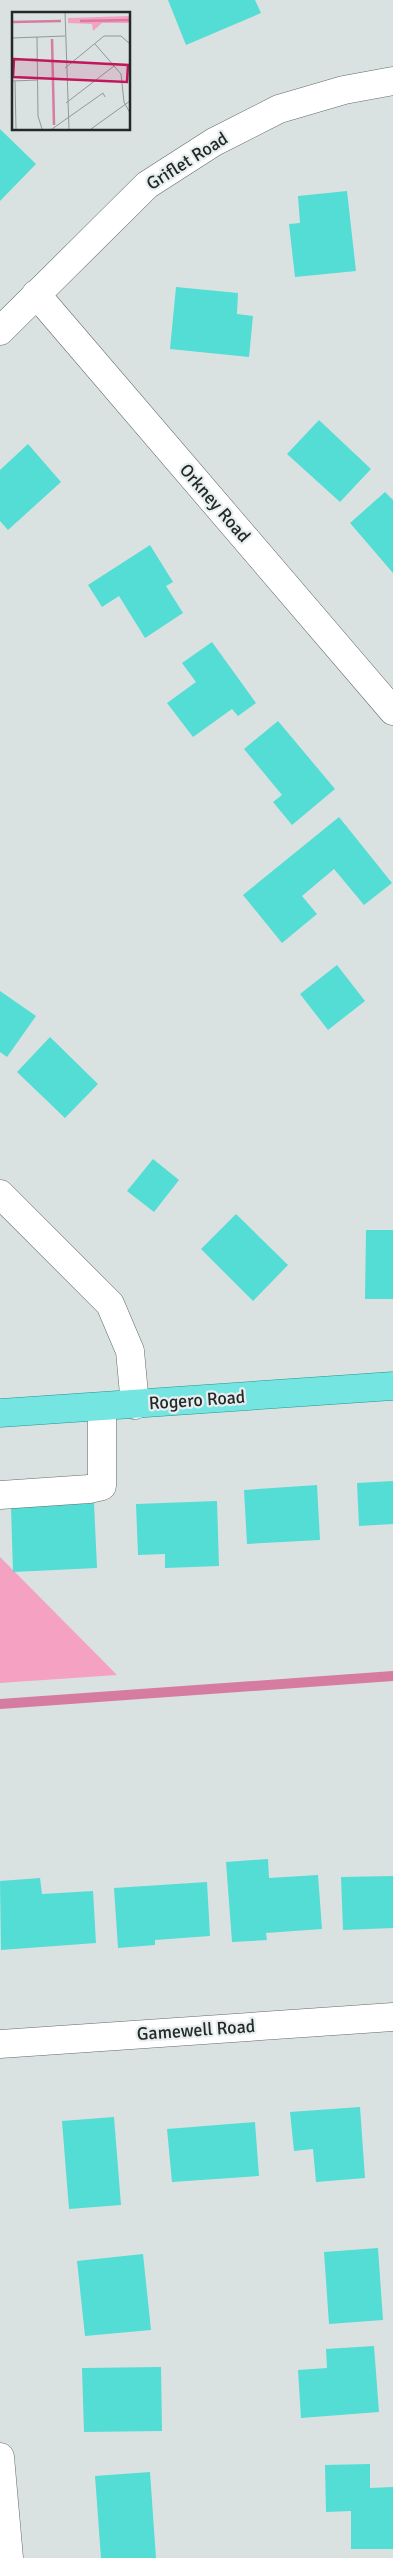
<svg xmlns="http://www.w3.org/2000/svg" width="393" height="2558" viewBox="0 0 393 2558" font-family="Signika,sans-serif">
	<style>
		.green { fill: #f5a1c2 }
		.lines { fill: none; stroke-linecap: round; stroke-linejoin: round }
		.stream { stroke: #d67ca1; stroke-width: 10 }
		.building { fill: #53ddd5 }
		.minor-casing { stroke: #636a6a; stroke-width: 29 }
		.major-casing { stroke: #1c9893; stroke-width: 29 }
		.minor { stroke: #fff; stroke-width: 28 }
		.major { stroke: #74e5e1; stroke-width: 28 }
		.labels { text-anchor: middle; dominant-baseline: central; stroke-width: 4.5; stroke-linejoin: round; paint-order: stroke }
		.street-label { font-size: 18px; fill: #252828; stroke: #e6efee }
		.inset-river { fill: none; stroke: #d67ca1; stroke-width: 2.5 }
		.inset-road { fill: none; stroke: #919897; stroke-width: 1 }
		.view { fill: #c2185b; fill-opacity: 0.15; stroke: #c2185b; stroke-width: 2.5 }
		.inset-edge { fill: none; stroke: #252828; stroke-width: 2.5 }
	</style>
	<rect width="100%" height="100%" fill="#d9e2e1"/>
	<!-- green -->
	<path class="green" d="M0,1557l117,118 -117,8z"/>
	<g class="lines">
		<!-- stream -->
		<path class="stream" d="M0,1704l393,-28"/>
	</g>
	<!-- building -->
	<path class="building" d="M168,0h87l6,13 -75,32z
		M0,129l36,35 -36,37z
		M347,191l9,80 -61,6 -6,-53 11,-1 -2,-27z
		M176,287l62,6 -1,21 16,2 -4,41 -79,-8z
		M319,420l52,49 -31,33 -53,-48z
		M28,444l33,38 -53,48 -8,-9v-51z
		M385,492l8,8v73l-43,-50z
		M150,545l23,37 -7,4 17,27 -38,25 -26,-42 -17,11 -14,-22z
		M212,642l44,61 -18,13 -6,-7 -39,28 -26,-34 29,-21 -14,-19z
		M278,721l57,68 -43,36 -19,-23 9,-7 -38,-46z
		M339,817l53,66 -28,22 -30,-36 -32,27 15,18 -35,29 -39,-48z
		M337,965l28,36 -37,29 -28,-36z
		M0,991l36,25 -29,41 -7,-5z
		M50,1037l48,47 -33,34 -48,-46z
		M153,1159l26,21 -25,32 -27,-21z
		M236,1214l52,51 -35,36 -52,-52z
		M366,1230h27v69h-28z
		M393,1481v43l-34,2 -2,-43z
		M317,1485l3,55 -73,4 -3,-54z
		M217,1501l2,65 -54,2v-14l-27,1 -2,-51z
		M94,1503l3,65 -84,4 -2,-65z
		M268,1859l1,19 49,-3 4,54 -56,4 1,7 -35,2 -6,-80z
		M393,1876v52l-50,2 -2,-53z
		M40,1878l2,16 51,-3 3,52 -95,7 -1,-69z
		M207,1882l3,54 -55,4v5l-37,3 -4,-60z
		M360,2107l5,71 -49,4 -3,-33 -19,2 -4,-39z
		M114,2117l7,88 -52,4 -7,-88z
		M255,2122l4,54 -87,6 -5,-53z
		M378,2248l5,72 -54,4 -5,-72z
		M143,2254l8,76 -66,6 -8,-75z
		M374,2346l5,66 -78,6 -3,-48 29,-2 -1,-19z
		M161,2367l1,64 -78,1 -2,-64z
		M370,2464v24l23,-1v62h-42v-38l-25,1 -1,-47z
		M150,2472l6,86h-55l-6,-82z"/>
	<g class="lines">
		<defs>
			<path id="minor" d="M36,294l357,417
				M0,331l147,-146 67,-43 65,-33 65,-19 49,-9
				M0,1194l110,110 20,47 5,54
				M0,1495l89,-6 13,-3v-79
				M0,2044l393,-27
				M0,2457l9,101"/>
			<path id="major" d="M0,1413l393,-27"/>
		</defs>
		<!-- minor casing -->
		<use href="#minor" class="minor-casing"/>
		<!-- major casing -->
		<use href="#major" class="major-casing"/>
		<!-- minor -->
		<use href="#minor" class="minor"/>
		<!-- major -->
		<use href="#major" class="major"/>
	</g>
	<g class="labels">
		<!-- street labels -->
		<g class="street-label">
			<text transform="translate(187 161) rotate(-32)">Griflet Road</text>
			<text transform="translate(215 503) rotate(49)">Orkney Road</text>
			<text transform="translate(197 1400) rotate(-4)">Rogero Road</text>
			<text transform="translate(196 2030) rotate(-4)">Gamewell Road</text>
		</g>
	</g>
	<!-- overview -->
	<g transform="translate(12 12)">
		<rect width="118" height="118" fill="#d9e2e1"/>
		<path d="M117,4v7h-27l-9,8 -1,-7 -24,-1v-5z" fill="#f5a1c2"/>
		<path class="inset-river" d="M68,9l50,-1M0,10l49,-1M40,27l2,86"/>
		<path class="inset-road" d="M53,0l4,117M25,25l1,79 4,13M0,26l53,-2M83,32l26,30 3,28 6,11M0,48l25,-1M53,56l39,-32h17l9,8M0,69l26,-1M3,69l1,48M54,91l48,-37M40,117l51,-36 2,4M79,117l39,-28"/>
		<path class="view" d="M2,47l114,6 -1,17 -114,-5z"/>
		<rect width="118" height="118" class="inset-edge"/>
	</g>
</svg>
